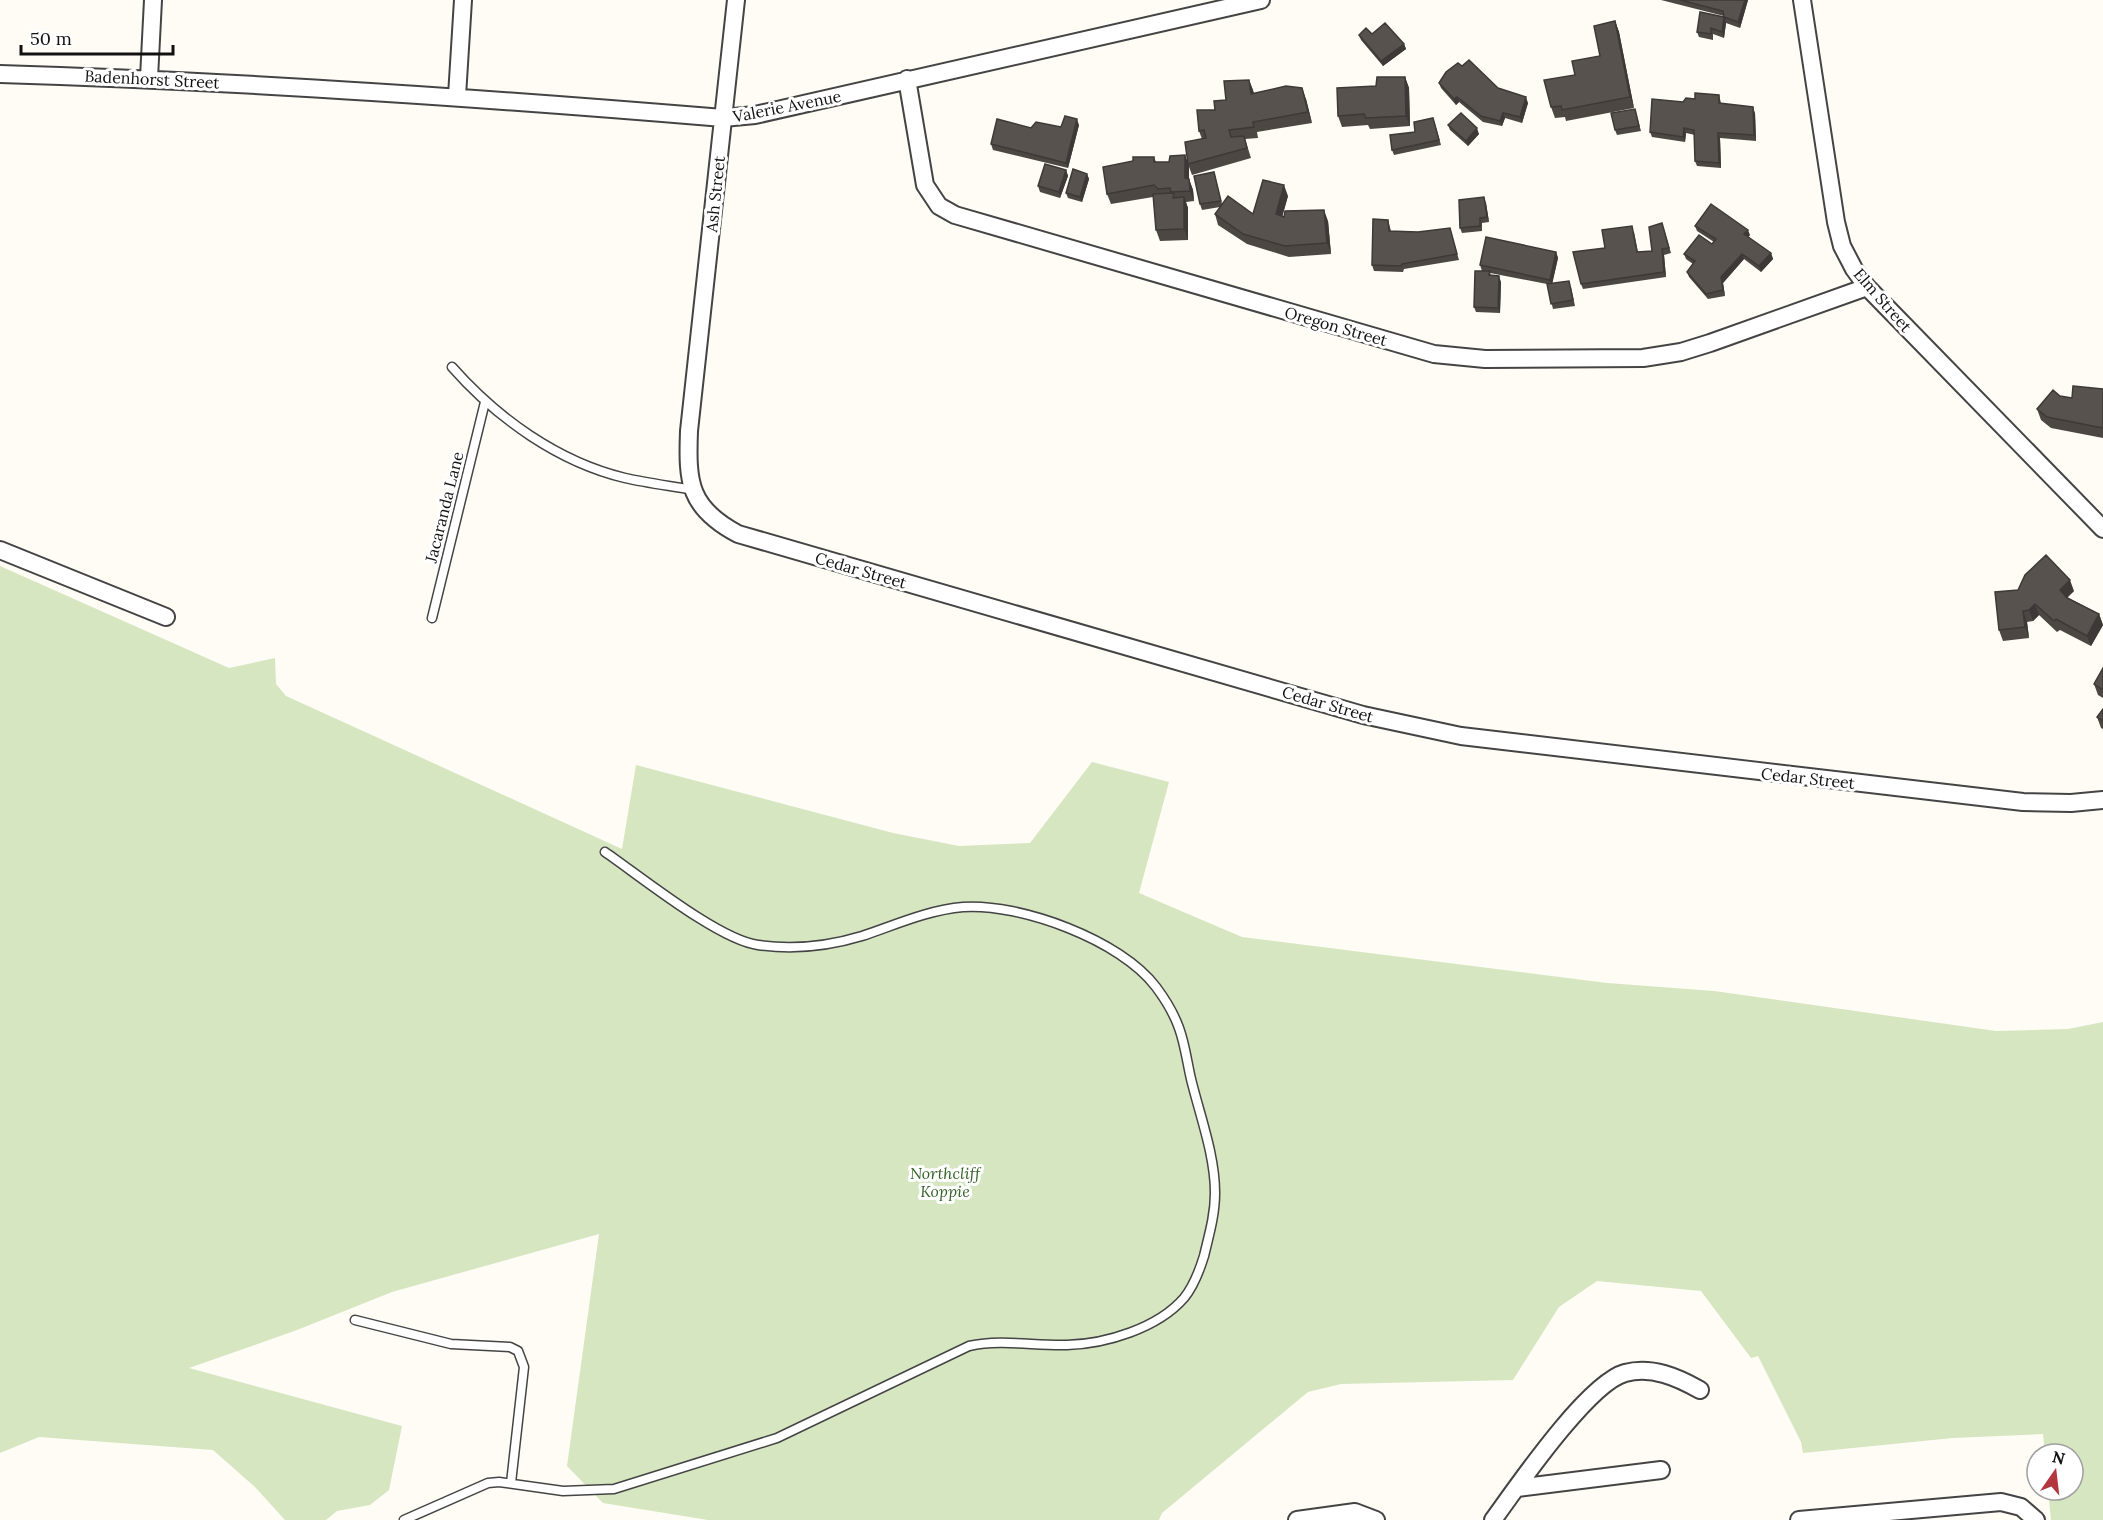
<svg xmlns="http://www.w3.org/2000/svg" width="2103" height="1520" viewBox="0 0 2103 1520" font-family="Lora,serif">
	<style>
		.green { fill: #d5e6c1 }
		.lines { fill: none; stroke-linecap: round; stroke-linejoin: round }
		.lane-casing { stroke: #444; stroke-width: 11 }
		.street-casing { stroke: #444; stroke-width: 20 }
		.lane { stroke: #fff; stroke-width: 8 }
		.street { stroke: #fff; stroke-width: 16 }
		.wall { fill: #4c4743 }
		.shaded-wall { fill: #3e3937 }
		.building { fill: #58524e; stroke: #3e3937; stroke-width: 1.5 }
		.labels { text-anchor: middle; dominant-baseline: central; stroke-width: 6; stroke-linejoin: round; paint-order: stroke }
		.street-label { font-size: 16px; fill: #111; stroke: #fff }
		.park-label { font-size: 16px; font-style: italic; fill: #356227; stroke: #fff }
	</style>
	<rect width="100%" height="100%" fill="#fefcf5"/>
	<!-- green -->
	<path class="green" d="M0,566l229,102 46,-10 1,26 10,12 336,153 14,-84 257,68 66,13 71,-3 62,-81 77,20 -30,111 103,44 365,46 107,8 282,40 72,-2 35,-7v498h-52l-3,-30h25v-36h-28l-2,-20 -90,4 -150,15 -2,-11 -43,-86 -7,2 -50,-67 -104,-10 -38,26 -46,73 -172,4 -33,8 -146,121 -3,7h-451l-105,-17 -36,-37 32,-232 -207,58 -95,38 -108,38 213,58 -13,64 -19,15 -33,6 -11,9h-41l-30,-33 -42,-37 -174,-13 -39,16z"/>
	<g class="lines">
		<defs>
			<path id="lane" d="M452,367c45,51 106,95 173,111 22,5 46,8 68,12
				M432,618l53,-216
				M355,1320l96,24 59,3 8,4 6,16 -13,116
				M404,1520l84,-37 11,-1 64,9 51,-2 163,-51 192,-92c33,-7 65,0 98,-1 39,-1 91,-17 117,-47 9,-11 16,-29 20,-42 5,-21 11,-41 11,-63 0,-38 -15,-77 -24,-114 -4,-17 -6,-35 -12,-51 -5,-14 -14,-29 -23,-41 -35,-47 -136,-84 -193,-80 -35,3 -68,18 -101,29 -33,10 -69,14 -104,9 -39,-5 -118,-69 -153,-93"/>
			<path id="street" d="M736,0l-47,431c-2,52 0,77 49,103l625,181 98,21 562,66 48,1 32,-3
				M1802,0l34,222 6,24 12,23 13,18 236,242
				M0,74c242,7 482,24 723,44l32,-3 506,-115
				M149,78l4,-78
				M907,79l18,106 14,21 16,9 479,139 51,5 158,-1 38,-6 29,-9 157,-56
				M457,96l6,-96
				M0,550l166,67
				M1517,1488l144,-18
				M1297,1520l58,-8 21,8
				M1493,1520c24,-33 95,-137 132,-147 27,-7 52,4 75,17
				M1799,1520l202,-18 20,5 15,13"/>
		</defs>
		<!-- lane casing -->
		<use href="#lane" class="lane-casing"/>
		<!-- street casing -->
		<use href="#street" class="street-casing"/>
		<!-- lane -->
		<use href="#lane" class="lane"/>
		<!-- street -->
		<use href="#street" class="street"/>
	</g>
	<!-- wall -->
	<path class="wall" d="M1661,0h87l-8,28 -14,-5 -2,15 -11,-4v6l-14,-3 -2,-5 27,-15v-1z
		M1615,21l4,11 15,76 -68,13 -1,-4 -10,1 -4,-11 24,-32 25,-19z
		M1372,34l32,10 2,5 -23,17 -22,-26 -2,-5z
		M1462,66l36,22 30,15 -6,20 -17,-5 -3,8 -19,-4 -24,-20 -3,3 -15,-17 -2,-5z
		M1405,77l4,11 1,38 -40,3 -2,-4 -26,2 -4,-11z
		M1249,80l5,13 52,6 6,24 -55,9 1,6 -13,1 6,19 -59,17 -4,-11 14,-25 -3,-8 16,-21z
		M1719,95l2,8 34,10 1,28 -36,-3 1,30 -24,-2 -2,-5v-26l-9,-2 -1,9 -33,-5 -2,-5 33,-30z
		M1635,109l6,22 -24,4 -2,-5z
		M1435,124l6,21 -47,10 -2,-5z
		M1079,125l-11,43 -75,-18 -2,-6 40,-16 30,-1z
		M1448,125l31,9 -11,12 -18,-16z
		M1185,155l4,11v13l4,11 1,11 -8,1 2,6v32l-28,1 -4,-11 -3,-33 -42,7 -4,-10 47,-37 2,5h13z
		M1066,170l2,6 -8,22 -20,-6 -2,-6z
		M1214,172l8,32 31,10 35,-18 -6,20 46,5 3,33 -42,3 -42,-13 -29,-19 -3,-11 5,-7 -18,3 -2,-6z
		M1087,174l2,5 -7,23 -14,-4 -2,-5z
		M1486,203l3,19 -7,1v8l-20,2 -2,-5z
		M1388,220l3,11 27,1 32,-4 9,32 -55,9 -1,3 -29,-1 -2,-6z
		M1695,226l55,9 -2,2 23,16 2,6 -12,13 -17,-13 -21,24 2,13 -17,3 -19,-22 -2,-5 6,-8 -7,-5 -2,-5 28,-10 2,-2 -17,-11z
		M1664,229l7,24 -7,2 2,22 -83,12 -2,-5 24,-36 29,-16 4,20 14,-1z
		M1556,252l2,6 -6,25 19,4 4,19 -22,3 -6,-25 -57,-11 1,2 10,7 -1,31 -24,-1 -2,-5 8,-36 -2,-6z
		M2103,389v49l-52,-10 -10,-8 -4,-11 23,-13 12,2z
		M2074,591l-7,6 32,17 4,11 -12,21 -31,-16 -3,2 -18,-17 -6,6 -6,1 2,16 -26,3 -4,-11 -4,-38z
		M2103,668v30l-5,-3 -4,-11z
		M2103,709v20l-2,-1 -4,-11z"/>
	<!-- shaded-wall -->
	<path class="shaded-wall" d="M1745,0h3l-8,28 -2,-6z
		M1724,17l2,6 -2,15 -2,-6z
		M1615,21l4,11 15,76 -4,-11z
		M1404,44l2,5 -23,17 -2,-5z
		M1405,77l4,11 1,38 -4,-10z
		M1249,80l4,10 2,14 -4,-10z
		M1302,88l4,11 6,24 -4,-11z
		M1457,97l2,5 -3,3 -2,-6z
		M1526,97l2,6 -6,20 -2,-6z
		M1753,107l2,6 1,28 -2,-6z
		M1503,113l2,5 -3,8 -2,-5z
		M1077,119l2,6 -11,43 -2,-5z
		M1477,128l2,6 -11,12 -2,-5z
		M1684,128l2,5 -1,9 -2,-5z
		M1718,133l2,5 1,30 -2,-5z
		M1185,155l4,11v23l-4,-11z
		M1066,170l2,6 -8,22 -1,-6z
		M1087,174l2,5 -7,23 -2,-5z
		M1189,179l4,11 1,11 -4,-10z
		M1284,185l4,11 -8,29 -4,-11z
		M1184,197l4,11v32l-4,-11z
		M1484,197l2,6 3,19 -2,-5z
		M1324,210l4,11 3,33 -4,-11z
		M1748,230l2,5 -4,5 -2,-6z
		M1662,249l2,6 2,22 -2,-5z
		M1556,252l2,6 -6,27 -2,-5z
		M1771,253l2,6 -12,13 -2,-6z
		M1742,254l2,5 -21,24 2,13 -2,-6 -2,-13z
		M1499,276l2,6 -1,31 -2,-5z
		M2070,580l4,11 -10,10 -4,-11z
		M2035,604l4,11 -6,6 -4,-11z
		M2023,611l4,11 2,16 -4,-11z
		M2099,614l4,11 -12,21 -4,-10z"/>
	<!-- building -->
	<path class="building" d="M1680,0h65l-7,22 -14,-5 -2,15 -11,-4v6l-14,-2 3,-20 24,5 -1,-6z
		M1615,21l15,76 -68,13 -1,-4 -10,1 -7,-27 31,-5 -3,-14 28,-5 -6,-30z
		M1385,23l19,21 -23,17 -22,-26 7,-7 6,6z
		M1469,60l29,28 28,9 -6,20 -17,-4 -3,8 -19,-5 -24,-19 -3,2 -15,-16 7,-11 12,-9 4,3z
		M1377,77h28l1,39 -40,2 -2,-4 -26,2 -1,-28 39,-2z
		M1249,80l2,14 35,-8 16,2 6,24 -55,10 1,5 -25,3 2,7 13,-1 3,12 -59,16 -3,-22 21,-4 -2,-8 -5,1 -2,-21h18l-1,-9 12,-1 -2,-19z
		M1695,93l24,2v8l34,4 1,28 -36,-2 1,30 -24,-2 -1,-31 -10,-2 -1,9 -33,-5 2,-33 31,3 3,-4 9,1z
		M1635,109l4,17 -24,4 -4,-17z
		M1461,113l16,15 -11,13 -18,-16z
		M1065,116l12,3 -11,44 -75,-19 6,-25 34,9 5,-6 25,5z
		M1433,118l6,22 -47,10 -2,-15 25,-3 -1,-10z
		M1185,155v23l4,1 1,12 -19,1 -1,-4 -12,1 -4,-4 -47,9 -4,-27 30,-6v-4h21v5h15l1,-6z
		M1045,164l21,6 -7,22 -21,-6z
		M1073,169l14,5 -7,23 -14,-4z
		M1214,172l7,29 -21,3 -6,-28z
		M1263,180l21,5 -8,29 8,3 1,-6 39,-1 3,33 -42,3 -42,-12 -28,-20 13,-18 25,18z
		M1174,193l-1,5 11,-1v32l-28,1 -3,-36z
		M1484,197l3,20 -7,1v8l-20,2 -1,-28z
		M1711,204l37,26 -4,4 27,19 -12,13 -17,-12 -21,23 2,13 -17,4 -19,-22 8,-11 -11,-7 15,-19 13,9 4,-5 -21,-13z
		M1373,219l15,1 1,11 29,1 32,-4 7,26 -55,10 -1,2 -29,-1z
		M1662,223l7,25 -7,1 2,23 -83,12 -8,-32 32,-4 -3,-18 30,-4 5,26 15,-1 -3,-24z
		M1486,237l70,15 -6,28 -70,-15z
		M1475,271h15l-1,4 10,1 -1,32 -24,-1z
		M1569,281l4,19 -22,4 -4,-20z
		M2073,386l30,3v39l-56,-11 -10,-8 16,-19 7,6 12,2z
		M2046,555l24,25 -10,10 7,8 32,16 -12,22 -31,-17 -2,2 -19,-17 -6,6 -6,1 2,16 -26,3 -4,-38 23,-2 7,-15z
		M2103,668v22l-9,-6z
		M2103,709v12l-6,-4z"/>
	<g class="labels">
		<!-- street labels -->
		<g class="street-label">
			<text transform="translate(152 79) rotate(3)">Badenhorst Street</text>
			<text transform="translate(787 106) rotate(-11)">Valerie Avenue</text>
			<text transform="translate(715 194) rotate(-84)">Ash Street</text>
			<text transform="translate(1883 300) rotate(49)">Elm Street</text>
			<text transform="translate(1336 326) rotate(16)">Oregon Street</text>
			<text transform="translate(444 507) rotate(-76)">Jacaranda Lane</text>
			<text transform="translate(861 570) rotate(16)">Cedar Street</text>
			<text transform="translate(1328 704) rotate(16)">Cedar Street</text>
			<text transform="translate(1808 778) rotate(6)">Cedar Street</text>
		</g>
		<!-- park labels -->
		<g class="park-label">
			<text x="945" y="1173">Northcliff<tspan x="945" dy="18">Koppie</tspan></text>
		</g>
	</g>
	<!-- north arrow -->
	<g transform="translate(2055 1472) rotate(14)"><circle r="28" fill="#ffffff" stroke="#a0a0a0" stroke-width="1.5"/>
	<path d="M0-4.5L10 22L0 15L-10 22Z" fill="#b3373f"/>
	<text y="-9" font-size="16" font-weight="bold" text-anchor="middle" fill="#111111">N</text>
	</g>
	<!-- scale -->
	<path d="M21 45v9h152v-9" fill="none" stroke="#111111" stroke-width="3"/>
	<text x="30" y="45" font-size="18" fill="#111111" stroke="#ffffff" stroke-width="4.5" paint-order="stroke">50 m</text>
</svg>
